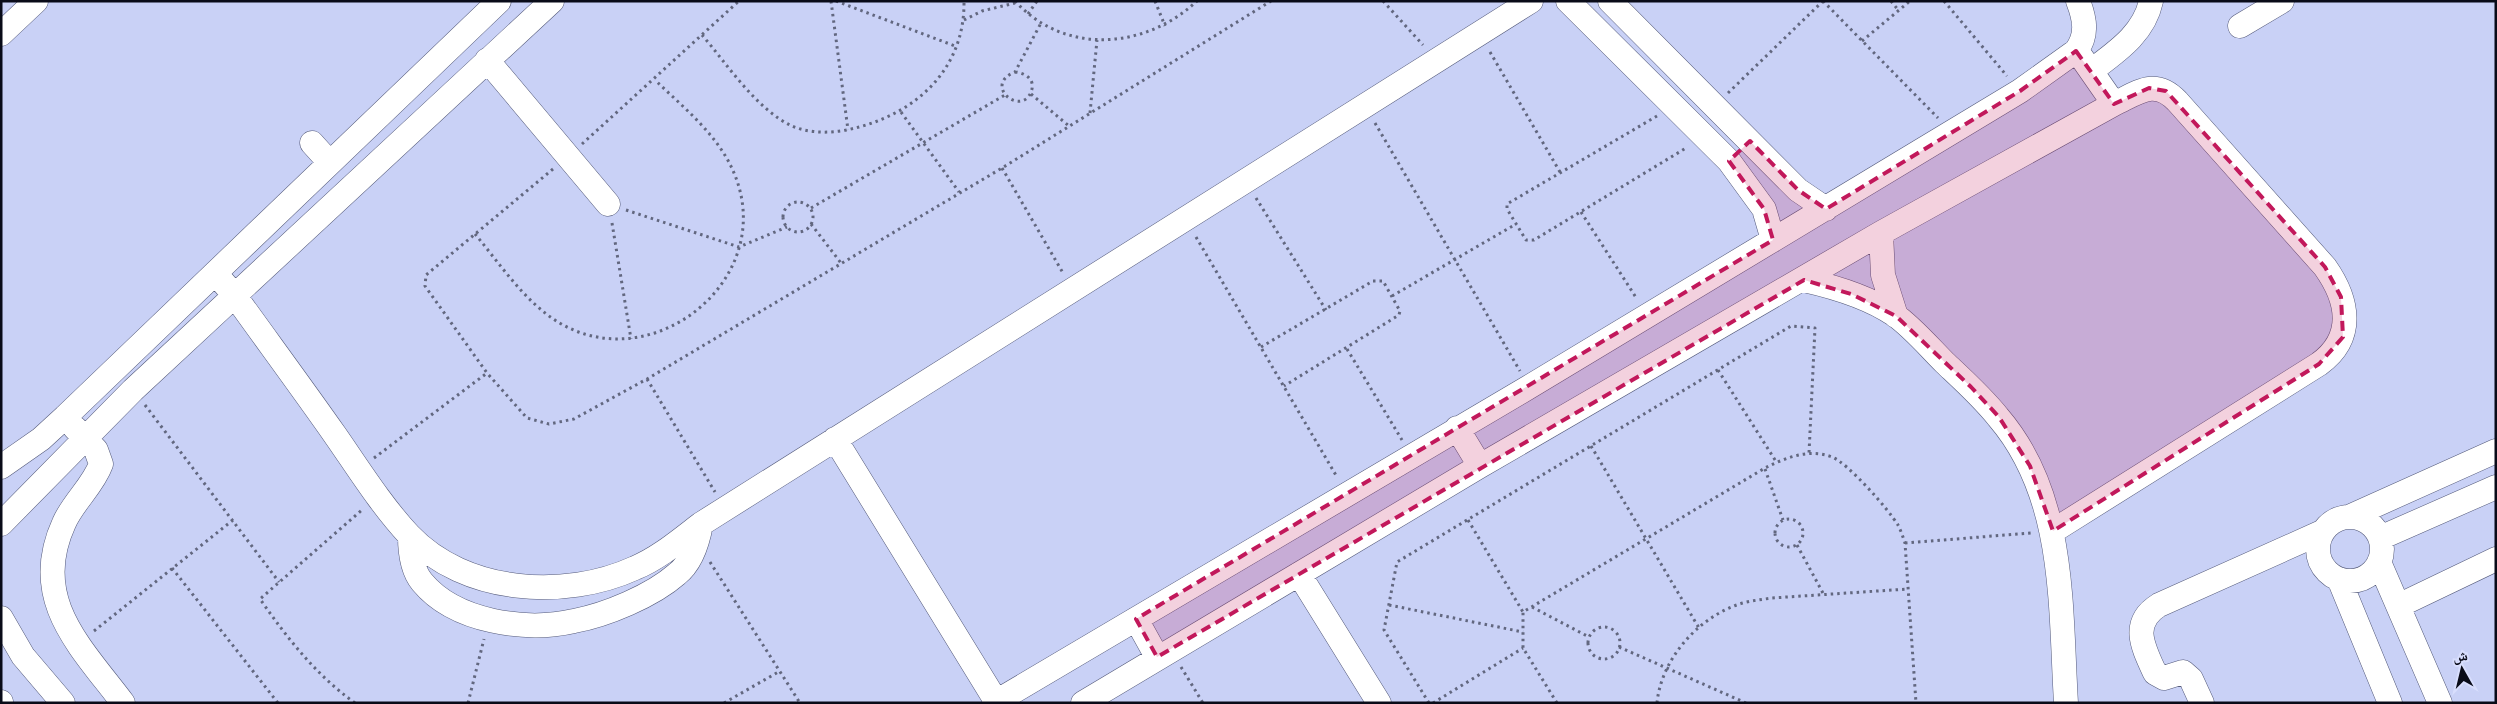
<svg xmlns="http://www.w3.org/2000/svg" width="2497" height="704" viewBox="0 0 2497 704" font-family="Quicksand,'Noto Naskh Arabic',sans-serif">
	<style>
		.lines { fill: none; stroke-linecap: round; stroke-linejoin: round }
		.minor-casing { stroke: #545a7a; stroke-width: 25 }
		.path { stroke: #62677f; stroke-width: 3; stroke-dasharray: 2.5 4; stroke-linecap: butt }
		.minor { stroke: #fff; stroke-width: 24 }
		.marked { fill: #c2185b; fill-opacity: 0.2; stroke: #c2185b; stroke-width: 4; stroke-dasharray: 10 6; stroke-linejoin: round }
	</style>
	<rect width="100%" height="100%" fill="#c9d1f6"/>
	<g class="lines">
		<defs>
			<path id="minor" d="M1568,1l161,160 35,48 9,31
				M1610,1l188,189 28,19
				M2240,26l42,-25
				M1,34l35,-33
				M2082,58l32,46
				M487,60l121,144
				M2091,71c25,-19 53,-37 60,-70
				M312,143l18,20
				M1881,233l2,42 13,41
				M216,274l19,22c33,46 67,92 100,139 23,33 46,70 74,100 56,59 156,65 226,33 24,-10 45,-28 66,-44l830,-523
				M1804,280c31,7 65,17 91,35 18,13 34,32 50,48 18,17 37,34 53,54 68,79 62,188 68,286
				M75,428l21,22 5,14c-8,22 -28,38 -37,59 -35,76 16,123 59,180
				M1457,428l23,38
				M835,439l161,262
				M1,467l40,-28 24,-22 434,-416
				M2349,517l147,-66
				M2318 549a32 32 0 1 1 64 0a32 32 0 1 1-64 0Z
				M1,524l132,-134 419,-389
				M410,536c0,15 2,34 12,46 33,40 104,50 152,39 32,-6 78,-25 103,-47 14,-11 21,-33 24,-50
				M2380,538l116,-51
				M2379,562l61,141
				M1299,574l80,129
				M2339,579l51,124
				M2398,606l98,-47
				M1,618l22,38 40,47
				M1136,619l21,38
				M1,702v1
				M994,703l535,-316 491,-296 56,-40c12,-16 9,-32 2,-50
				M1083,703l397,-237 401,-233 233,-129c25,-12 41,-26 63,-3l148,166c24,34 30,71 -6,97l-266,167
				M2202,703l-11,-24 -8,-7 -19,6 -9,-5c-12,-26 -25,-50 4,-68l163,-73"/>
		</defs>
		<!-- minor casing -->
		<use href="#minor" class="minor-casing"/>
		<!-- path -->
		<path class="path" d="M831,1l17,129
			M836,1l119,45
			M1015,1c50,55 131,48 182,0
			M1155,1l10,25
			M1383,1l40,44
			M1823,1l115,117
			M1891,1l8,10
			M1944,1l63,75
			M1028,14l9,-13
			M964,20l18,-9 33,-8
			M702,35c25,29 55,75 90,91 21,9 46,7 67,1 60,-16 106,-60 105,-126
			M1862,41l48,-40
			M1490,52l70,120
			M1015,72c11,1 21,8 16,20 -10,25 -49,-7 -16,-20l26,-49
			M1728,93l95,-92
			M1031,94l38,32
			M901,112l58,80
			M1090,113l7,-73
			M1657,116l-150,88v5l19,31h8l152,-92
			M1375,123l145,248
			M582,144l157,-143
			M1002,168l61,105
			M553,169l-127,106 -1,11 62,87 40,45 22,6 25,-5 73,-40 355,-211 269,-167
			M1256,198l70,112
			M783 217a15 15 0 1 1 30 0a15 15 0 1 1-30 0Z
			M811,208l194,-113
			M626,210l113,37 48,-20
			M1581,212l56,87
			M612,223l19,116
			M811,224l30,39
			M475,234c25,30 50,68 83,88 93,57 217,-40 178,-144 -15,-41 -51,-69 -81,-98
			M1196,237l141,240
			M1392,296l124,-72
			M1261,347l112,-66h10l17,30 -1,4 -115,71
			M1347,349l55,91
			M1718,370l59,93
			M647,379l68,113
			M145,405l134,177
			M1591,446l108,182
			M374,458l113,-85
			M1765,469l18,51
			M1775 533a14 14 0 1 1 28 0a14 14 0 1 1-28 0Z
			M1468,520l55,92
			M1905,543l126,-10
			M1797,545l27,50
			M710,562l90,141
			M172,568l106,135
			M1389,605l134,27
			M1532,607l57,30
			M1588 643a16 16 0 1 1 32 0a16 16 0 1 1-32 0Z
			M94,631l139,-111
			M1619,647l127,56
			M1181,667l22,36
			M355,703c-40,-29 -67,-64 -95,-104l103,-90
			M468,703l16,-64
			M724,703l56,-32
			M1429,703l-45,-73 13,-68 394,-236 24,2 -6,125
			M1433,703l90,-55
			M1557,703l-34,-55v-36l242,-144c20,-10 44,-20 67,-11 16,6 57,53 66,68 3,6 5,12 7,18l11,160
			M1657,703c4,-42 38,-82 77,-97 12,-5 25,-6 38,-8l136,-9"/>
		<!-- minor -->
		<use href="#minor" class="minor"/>
	</g>
	<!-- marked area -->
	<path class="marked" d="M2076,51l38,53 35,-16 17,3 159,176 16,30 2,40 -24,27 -266,167 -23,-65 -31,-49 -28,-30 -75,-71 -45,-22 -47,-14 -647,377 -21,-38 637,-379 -9,-31 -35,-48 21,-20 48,49 28,19 194,-118z"/>
	<!-- border -->
	<rect width="2497" height="704" fill="none" stroke="#090b18" stroke-width="5"/>
	<!-- north arrow -->
	<g transform="translate(2462 669) rotate(352)" stroke="#d8defd" stroke-width="4" paint-order="stroke">
	<path d="M0-4L9 19L0 12L-9 19Z" fill="#090b18"/>
	<text y="-8" font-size="14" font-weight="bold" text-anchor="middle" fill="#090b18">ش</text>
	</g>
</svg>
